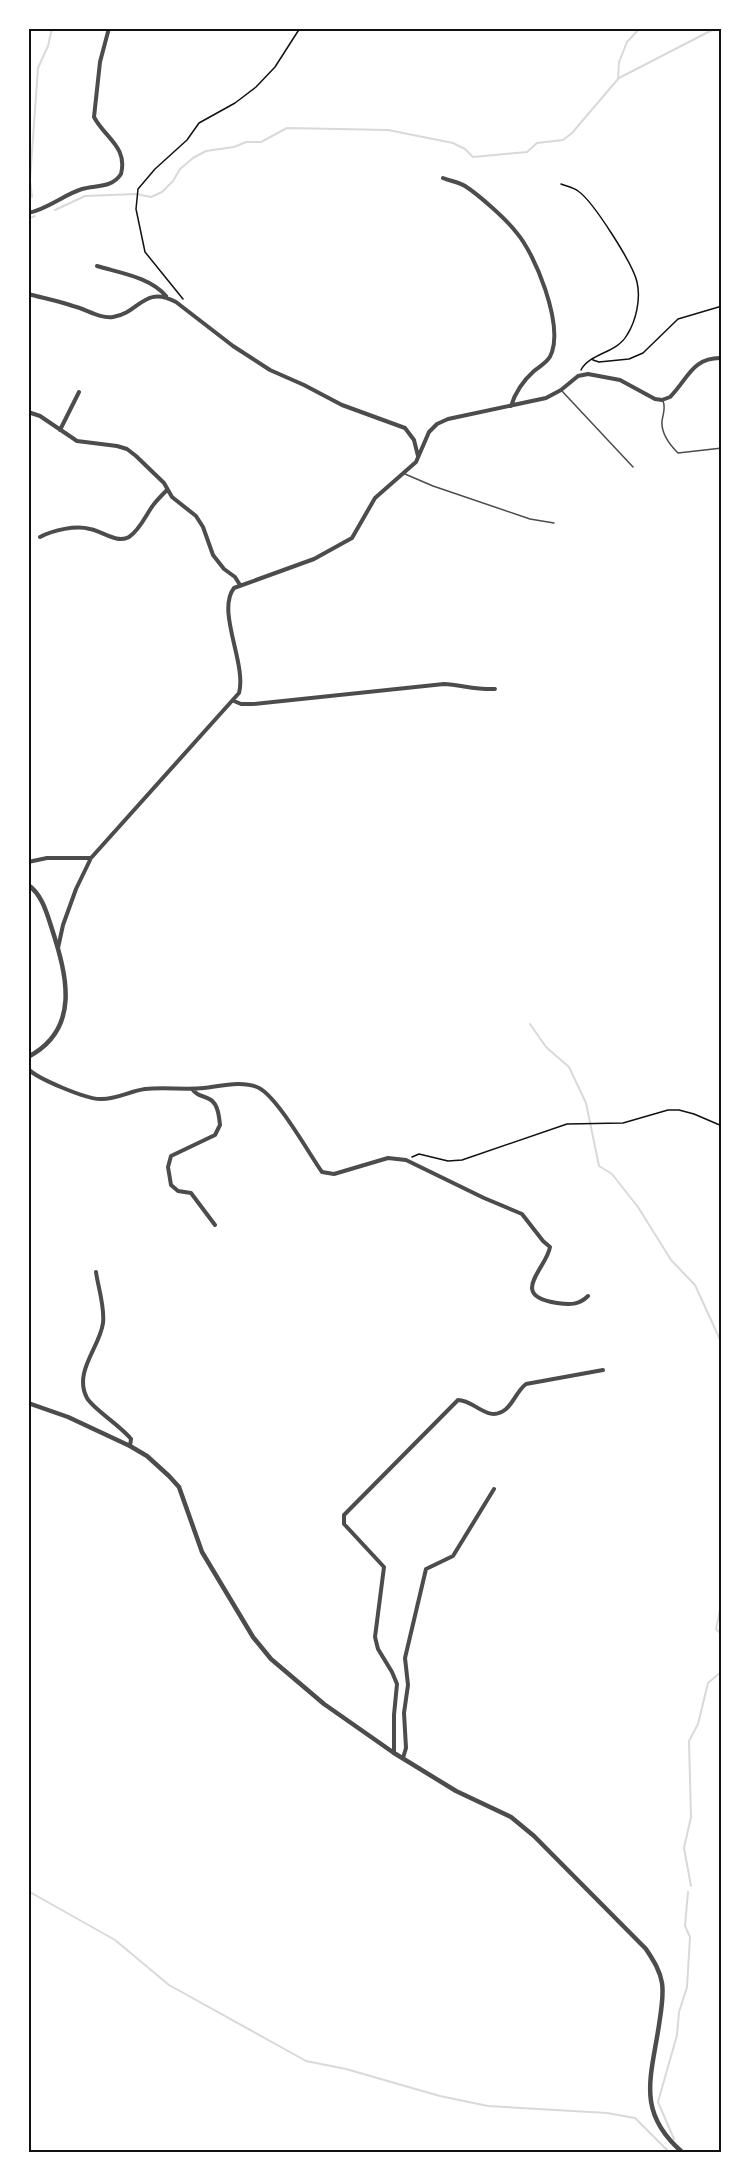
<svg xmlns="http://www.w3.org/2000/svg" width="750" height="2181" viewBox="0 0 750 2181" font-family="'Zilla Slab',serif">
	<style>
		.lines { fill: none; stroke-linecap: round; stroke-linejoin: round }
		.stream { stroke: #d9d9d9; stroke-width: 2 }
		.path { stroke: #111; stroke-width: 1.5 }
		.service { stroke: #4c4c4c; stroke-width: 1.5 }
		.minor { stroke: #4c4c4c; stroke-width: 4 }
		.tertiary { stroke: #4c4c4c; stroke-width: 4.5 }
		.neatline { fill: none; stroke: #111; stroke-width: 2 }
	</style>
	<rect width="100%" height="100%" fill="#fff"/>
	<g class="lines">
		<!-- stream -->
		<path class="stream" d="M619,78l97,-50
			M32,197l-2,-17 8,-112 10,-22 4,-18
			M55,210l30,-14 52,-2 14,3 11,-5 11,-11 7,-12 13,-11 13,-7 28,-4 12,-5h15l26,-14 101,2 65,13 12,6 8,8 54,-5 10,-9 26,-3 9,-7 46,-54 1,-17 8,-20 13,-14
			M28,219l7,-3
			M530,1024l16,23 23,20 17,36 13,63 13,8 26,33 33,53 24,25 27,59
			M722,1600l-6,29 6,6
			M691,1886l-7,-38 7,-31 -2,-76 9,-17 10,-41 14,-12
			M28,1891l87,49 54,45 137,76 40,8 94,27 48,10 119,7 28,5 34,34
			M674,2139l-16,-37 19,-67 2,-23 8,-25 3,-50 -5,-11 3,-34"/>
		<!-- path -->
		<path class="path" d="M561,184c5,2 12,3 17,7 15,10 55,73 59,91 4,17 -1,39 -10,53 -10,18 -37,18 -46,35
			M183,299l-38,-47 -9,-43 2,-20 17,-20 32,-29 12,-17 36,-20 21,-16 19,-20 25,-39
			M593,360l6,2 30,-3 14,-6 35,-34 44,-13
			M412,1157l7,-3 29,7 14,-1 105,-36 56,-1 45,-13h11l15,4 28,12"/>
		<!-- service -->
		<path class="service" d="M561,390l72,77
			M663,401c3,7 0,13 -1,20 -1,12 8,24 16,32l44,-5
			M405,474l28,12 97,33 24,4"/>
		<!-- minor -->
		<path class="minor" d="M443,178c7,3 16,4 22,8 14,9 41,33 51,46 20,23 46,90 36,120 -3,10 -11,13 -18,19 -10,9 -19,22 -23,35
			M28,213c20,-4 35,-18 54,-24 15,-4 30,-1 39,-15 7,-27 -16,-36 -27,-57l6,-55 9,-34
			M97,266c23,7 53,11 69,30
			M28,294c15,4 31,7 45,12 13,3 27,13 40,11 27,-4 30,-32 63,-15l57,44 37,24 34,15 38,20 63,23 9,12 4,16
			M28,412l12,4 37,25 40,5 10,3 9,7 28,27 8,14 24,19 7,11 10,28 11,14 11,8 5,8
			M60,430l19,-38
			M40,537c13,-7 36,-12 50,-8 12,2 27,15 39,8 12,-8 17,-23 25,-33 4,-5 9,-10 13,-14
			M234,701l7,3h12l191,-20c17,1 33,6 51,5
			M28,862l19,-4h44
			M58,948l5,-23 13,-36 15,-31 148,-165c8,-29 -23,-82 -5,-105l80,-29 38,-21 23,-40 41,-36 13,-30 8,-8 11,-5 98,-21 15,-8 17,-14 10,-2 32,6 35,19 7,1 8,-3c18,-18 22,-40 52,-39
			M28,1069c10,10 58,30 72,30 15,1 30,-8 45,-10 20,-2 40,1 59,-1 17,-2 39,-8 55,0 19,10 49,64 63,84l12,2 54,-16 18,2 78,38 38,16 21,27 7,6c-3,21 -43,49 7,56 13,2 22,2 31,-7
			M193,1090c5,7 11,5 18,10 7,5 8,16 9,25l-5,10 -44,21 -3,11 3,18 7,6 13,2 24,32
			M96,1272c2,15 9,35 7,51 -3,24 -30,49 -16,75 6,11 33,27 44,41l-1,7
			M394,1753v-38l3,-31 -5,-12 -14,-23 -3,-12 9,-70 -40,-43v-9l114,-115c17,0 30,24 48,9 8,-7 11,-18 20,-25l77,-14
			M403,1758l3,-10 -2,-35 4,-28 -3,-27 21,-89 27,-13 41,-67"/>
		<!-- tertiary -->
		<path class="tertiary" d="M28,885c14,9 19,29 24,44 15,47 29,100 -24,128
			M28,1403l40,14 62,29 17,10 22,20 10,11 23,65 51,85 18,22 53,45 70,49 62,38 55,26 23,19 112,113c7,11 14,21 16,34 2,13 -1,28 -3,42 -8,53 -23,87 23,127"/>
	</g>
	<!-- border -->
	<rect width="750" height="2181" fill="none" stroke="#ffffff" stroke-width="60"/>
	<rect x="30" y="30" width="690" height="2121" class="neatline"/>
</svg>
